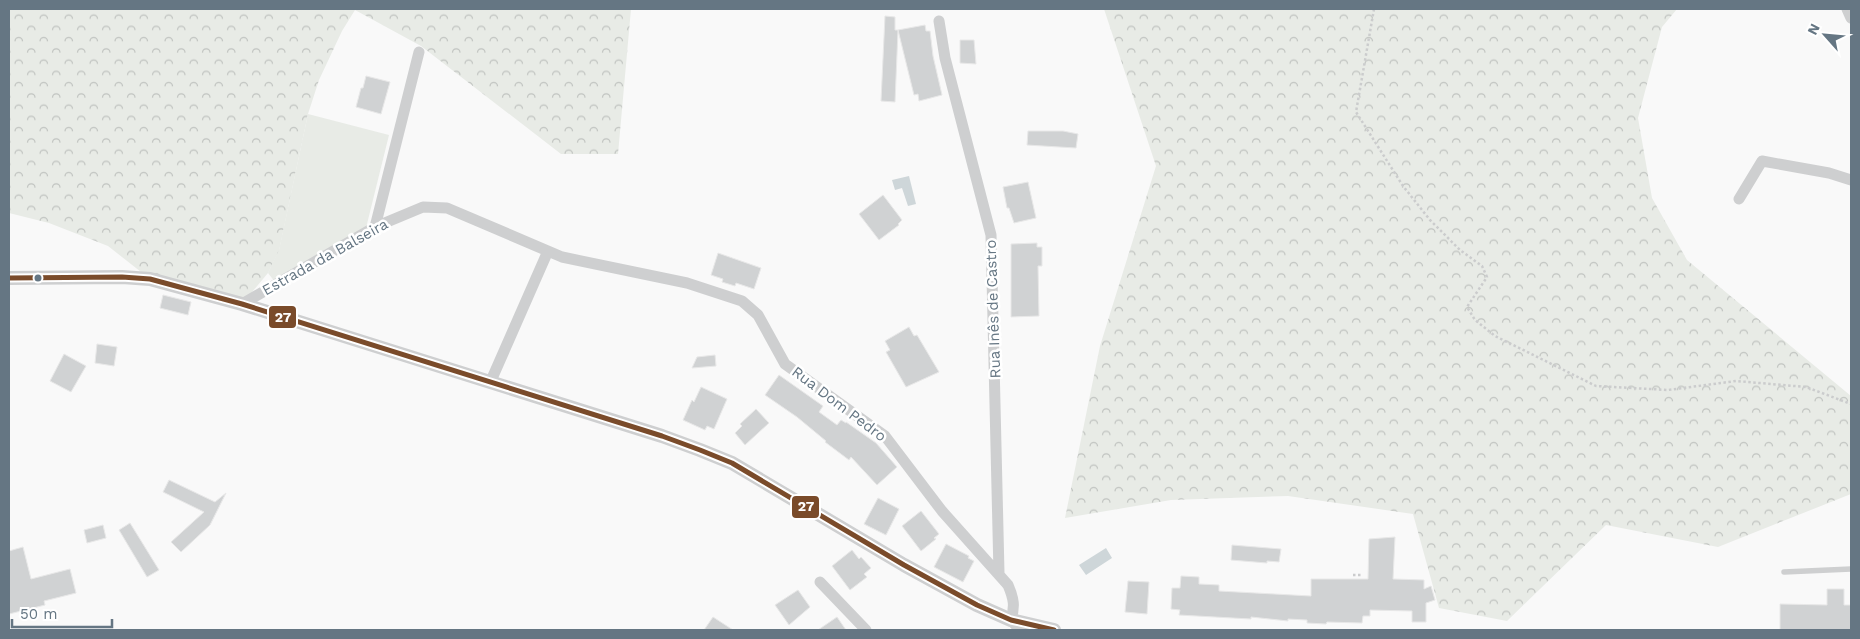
<svg xmlns="http://www.w3.org/2000/svg" width="1860" height="639" viewBox="0 0 1860 639" font-family="'Work Sans',sans-serif">
	<style>
		.forest { fill: url(#forest-crowns) }
		.green { fill: #e8ebe6 }
		.water { fill: #ced6d9 }
		.building { fill: #d0d2d3; stroke: #e8e8e8 }
		.lines { fill: none; stroke-linecap: round; stroke-linejoin: round }
		.path { stroke: #cbcccd; stroke-width: 2.5; stroke-dasharray: 2.5 2.5; stroke-linecap: butt }
		.service { stroke: #cecfd0; stroke-width: 5.5 }
		.minor { stroke: #cecfd0; stroke-width: 11 }
		.tertiary { stroke: #cecfd0; stroke-width: 14 }
		.bus-1-casing { stroke: #fff; stroke-width: 9 }
		.bus-1 { stroke: #7a4b2a; stroke-width: 5 }
		.bus-dot { fill: #657683; stroke: #fff; stroke-width: 2 }
		.labels { text-anchor: middle; dominant-baseline: central; stroke-width: 5; stroke-linejoin: round; paint-order: stroke }
		.street-label { font-size: 15px; fill: #657683; stroke: #fff }
		.line-badge { stroke: #fff; stroke-width: 2 }
		.badge-label { font-size: 14px; text-anchor: middle; font-weight: bold; fill: #fff }
	</style>
	<defs>
		<pattern id="forest-crowns" width="20" height="18" patternUnits="userSpaceOnUse" patternTransform="scale(1.25)"><rect width="20" height="18" fill="#e8ebe6"/><path d="M2 6a3 3 0 1 1 6 0M12 15a3 3 0 1 1 6 0" fill="none" stroke="#c0c3c0"/></pattern>
	</defs>
	<rect width="100%" height="100%" fill="#f9f9f9"/>
	<!-- forest -->
	<path class="forest" d="M9,9h622l-13,145h-57l-140,-108 -66,-36 -13,21 -23,49 -11,34 -29,137 -11,22 -26,31 -92,-25 -42,-33 -59,-23 -40,-10z
		M1104,9h573l-15,18 -24,91 14,80 35,62 164,136v98l-133,53 -112,-22 -99,96 -68,-13 -26,-94 -125,-18 -117,4 -106,18 35,-172 56,-180z"/>
	<!-- green -->
	<path class="green" d="M308,114l81,21 -23,93 -91,54 -7,-9 11,-23z"/>
	<!-- water -->
	<path class="water" d="M909,176l7,28 -8,2 -6,-18 -7,2 -3,-10z
		M1106,548l6,10 -26,17 -7,-10z"/>
	<!-- building -->
	<path class="building" d="M885,16l10,1v13h3l-3,72 -14,-1z
		M925,25l1,6h4l3,25 9,39 -23,6 -1,-7 -4,1 -16,-65z
		M960,40h14l2,24 -16,-1z
		M366,76l24,6 -9,32 -25,-7 5,-19h2z
		M1028,131h35l15,3 -2,14 -49,-3z
		M1028,182l8,36 -22,5 -5,-15h-2l-4,-21z
		M883,195l19,25 -4,4 1,1 -20,15 -20,-26z
		M1037,243v4h5v19h-4l1,50 -28,1v-73z
		M718,253l43,15 -7,21 -18,-6 -1,3 -13,-4 1,-3 -12,-4z
		M163,295l28,7 -3,13 -28,-7z
		M909,327l5,9 3,-1 22,37 -33,15 -20,-35 4,-2 -5,-9z
		M97,344l20,3 -3,19 -19,-3z
		M64,354l22,12 -15,26 -21,-11z
		M715,355l1,11 -24,2 5,-11z
		M779,375l44,31 -4,6 18,13 4,-5 5,3v-1l30,21 21,24 -20,18 -26,-28 -2,3 -24,-18 1,-1 -29,-24 -32,-22z
		M701,387l26,12 -13,30 -7,-3 -2,4 -22,-10 9,-20 2,2z
		M756,409l13,14 -24,22 -10,-12 7,-7 -2,-2z
		M169,480l46,22 11,-9 -16,32 -29,27 -10,-10 33,-30 -41,-20z
		M878,498l21,11 -13,26 -22,-11z
		M921,511l18,23 -5,4 2,1 -15,12 -19,-25z
		M130,523l29,47 -12,7 -28,-47z
		M103,525l3,13 -19,5 -3,-13z
		M1395,537l-2,42 31,1v9l7,-3 4,14 -9,3v19h-14v-11l-42,-1v6h-7l-1,7 -35,-1 -1,2 -19,-1v-3l-19,-1v2l-37,-4v2l-72,-4 1,-5 -9,-1 1,-21h8l1,-12 18,1v7l20,1v6l92,5v-17h57l1,-40z
		M946,544l23,12 -1,2 6,3 -11,21 -29,-15z
		M1232,545l49,4 -2,13 -12,-1v2l-36,-3z
		M23,547l8,32 39,-10 6,24 -32,8 1,4 -36,9v-63z
		M852,550l7,9 2,-2 10,11 -7,6 3,3 -17,13 -18,-24z
		M1128,581l21,1 -2,32 -22,-2z
		M1827,589h17v16h7v25h-71v-26l47,1z
		M798,590l12,17 -21,18 -14,-20z
		M713,617l20,13h-29z
		M837,617l9,13h-28z"/>
	<g class="lines">
		<!-- path -->
		<path class="path" d="M1374,9l-18,103 47,74 27,34 30,30 22,16 5,11 -20,30 8,13 20,16 101,50 72,4 68,-9 70,6 45,17
			M1353,575h9"/>
		<!-- service -->
		<path class="service" d="M1784,572l67,-3"/>
		<!-- minor -->
		<path class="minor" d="M1847,9l4,9
			M939,21l6,37 46,177 8,338
			M1739,199l23,-38 67,12 22,7
			M375,227l44,-175
			M242,304l133,-77 48,-20 24,1 115,49 125,26 55,18 16,14 27,49 100,72 57,75 66,74c6,14 7,21 3,35l9,10
			M490,383l58,-132
			M820,582l46,48"/>
		<!-- tertiary -->
		<path class="tertiary" d="M9,278l113,-1 28,2 92,25 420,132 38,14 32,13 172,102 73,40 34,15 43,10"/>
		<defs>
			<path id="bus-1" d="M9,278l113,-1 28,2 92,25 420,132 38,14 32,13 172,102 73,40 34,15 43,10"/>
		</defs>
		<!-- bus-1 casing -->
		<use href="#bus-1" class="bus-1-casing"/>
		<!-- bus-1 -->
		<use href="#bus-1" class="bus-1"/>
	</g>
	<!-- markers -->
	<circle class="bus-dot" cx="38" cy="278" r="4.5"/>
	<g class="labels">
		<!-- street labels -->
		<g class="street-label">
			<text transform="translate(325 257) rotate(-29)">Estrada da Balseira</text>
			<text transform="translate(993 309) rotate(-92)">Rua Inês de Castro</text>
			<text transform="translate(839 404) rotate(37)">Rua Dom Pedro</text>
		</g>
	</g>
	<g class="line-badge">
		<rect x="268" y="305" width="29" height="24" rx="5" fill="#7a4b2a"/>
		<rect x="791" y="495" width="29" height="24" rx="5" fill="#7a4b2a"/>
	</g>
	<g class="badge-label">
		<text x="283" y="322">27</text>
		<text x="806" y="511">27</text>
	</g>
	<!-- border -->
	<rect width="1860" height="639" fill="none" stroke="#657683" stroke-width="20"/>
	<!-- north arrow -->
	<g transform="translate(1825 35) rotate(297)" stroke="#ffffff" stroke-width="4" paint-order="stroke">
	<path d="M0-4L9 19L0 12L-9 19Z" fill="#657683"/>
	<text y="-8" font-size="14" font-weight="bold" text-anchor="middle" fill="#657683">N</text>
	</g>
	<!-- scale -->
	<path d="M12 619v8h100v-8" fill="none" stroke="#657683" stroke-width="2.5"/>
	<text x="20" y="619" font-size="15" fill="#657683" stroke="#ffffff" stroke-width="4" paint-order="stroke">50 m</text>
</svg>
